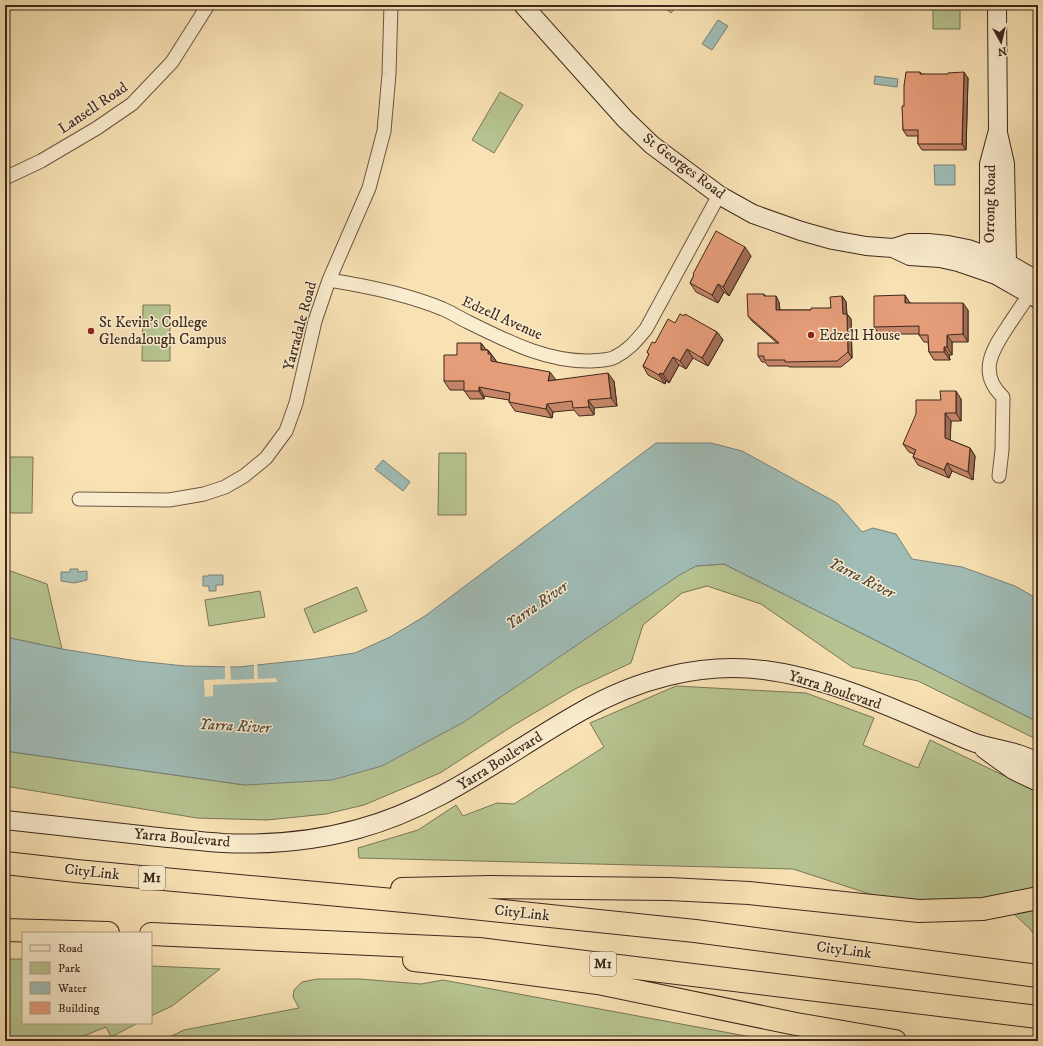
<svg xmlns="http://www.w3.org/2000/svg" width="1043" height="1046" viewBox="0 0 1043 1046" font-family="'IM FELL DW Pica',serif">
	<style>
		.green { fill: #b7c491; stroke: #7a7656 }
		.water { fill: #a0bcb6; stroke: #798178 }
		.pier { fill: #f8e2b4 }
		.lines { fill: none; stroke-linecap: round; stroke-linejoin: round }
		.street-casing { stroke: #6c5642; stroke-width: 15 }
		.secondary-casing { stroke: #3e281c; stroke-width: 20 }
		.highway-casing { stroke: #3e281c; stroke-width: 24 }
		.street { stroke: #faecce; stroke-width: 13 }
		.secondary { stroke: #faecce; stroke-width: 18 }
		.highway { stroke: #f8e2b4; stroke-width: 22 }
		.wall { fill: #c58668; stroke: #3e281c }
		.shaded-wall { fill: #a06d55; stroke: #3e281c }
		.building { fill: #e59c79; stroke: #3e281c }
		.poi-dot { fill: #8f2418; stroke: #faecce; stroke-width: 1.5 }
		.labels { text-anchor: middle; dominant-baseline: central; stroke-width: 3; stroke-linejoin: round; paint-order: stroke }
		.shield { fill: #faecce; stroke: #766351; stroke-width: 1 }
		.shield-label { font-size: 14px; font-weight: bold; fill: #3e281c }
		.street-label { font-size: 15px; fill: #3e281c; stroke: #faecce }
		.poi-label { font-size: 15px; fill: #3e281c; stroke: #faecce; text-anchor: start }
		.water-label { font-size: 16px; font-style: italic; fill: #564d42; stroke: #faecce }
	</style>
	<rect width="100%" height="100%" fill="#f8e2b4"/>
	<filter id="stains"><feTurbulence type="fractalNoise" baseFrequency=".005" numOctaves="4"/><feColorMatrix values="0 0 0 0 .2 0 0 0 0 .09 0 0 0 0 .02 0 0 0 .5 -.17"/></filter>
	<radialGradient id="worn" r=".72"><stop offset=".6" stop-color="#630" stop-opacity="0"/><stop offset="1" stop-color="#630" stop-opacity=".3"/></radialGradient>
	<!-- green -->
	<path class="green" d="M661,5h17l-7,8z
		M933,5h27v24h-27z
		M500,92l23,13 -29,48 -22,-13z
		M143,305h27v56h-28z
		M439,453h27v62h-28z
		M5,457h28l-1,56h-27z
		M724,564l314,158v18l-120,-59 -66,-14 -91,-63 -54,-18 -25,7 -39,32 -12,38 -56,26 -61,36 -74,48 -76,32 -38,9 -59,6 -70,-2 -192,-32v-35l240,34 451,-219z
		M5,569l42,15 15,65 -57,-12z
		M357,587l10,24 -53,22 -10,-24z
		M260,591l5,26 -56,9 -4,-26z
		M676,686l130,7 68,25 -11,27 55,23 12,-28 108,52v147l-9,-11 -15,-14 -135,-17 -86,-28 -434,-11 -1,-10 60,-18 38,-25 7,11 34,-13 17,1 90,-57 -14,-24z
		M5,959h18v64h115l-27,14 -5,-10 -35,14h-63l-3,-6z
		M151,966l69,3 -48,37 -21,10z
		M317,979h43l61,5 22,-4 330,61h-612l23,-11 115,-22 -6,-11 1,-7 8,-8z"/>
	<!-- water -->
	<path class="water" d="M718,20l10,6 -16,24 -10,-6z
		M875,76l23,3 -1,8 -23,-3z
		M934,165h21v20h-20z
		M656,443h55l31,8 95,52 25,29 11,-4 23,6 16,25 50,8 53,19 23,13v123l-314,-158 -28,2 -18,10 -214,146 -82,44 -50,14 -87,5 -240,-34v-114l57,12 75,12 48,5 53,1 76,-8 41,-6 35,-16 35,-21z
		M383,460l27,22 -7,9 -28,-22z
		M70,569h8v3l9,-1v9l-13,3 -13,-2v-9h9z
		M209,575h14v10h-7v6h-7v-5h-6v-10h5z"/>
	<!-- pier -->
	<path class="pier" d="M254,663h3l1,16 18,-1 1,4 -64,3v11l-8,1 -1,-17 21,-1v-14h5l1,15 23,-1z"/>
	<g class="lines">
		<defs>
			<path id="street" d="M5,178l36,-17 56,-33 35,-24 40,-42 36,-57
				M329,280c38,6 78,14 114,29 9,4 17,9 25,13 39,19 78,40 123,39 7,-1 17,0 24,-4 14,-7 21,-16 31,-28l73,-134
				M999,476l3,-26 1,-53c-27,-25 -9,-50 7,-74 8,-12 16,-24 25,-36
				M79,499l90,1 35,-6 21,-7 19,-11 22,-18 20,-27 10,-28 19,-82 14,-41 40,-92 15,-57 5,-57 2,-69"/>
			<path id="secondary" d="M523,5l102,114 27,26 67,50 34,19 48,17 32,9 33,6 27,2 16,-5h19l20,2 20,4 39,14 31,18
				M997,5l1,128 7,31 2,99
				M893,248l17,8 30,2 18,4 38,13 42,24
				M993,267l-4,-11v-92l8,-30
				M984,749l29,21 25,12
				M5,820c45,5 91,10 136,15 27,3 55,6 82,8 45,2 92,-2 135,-14 83,-22 149,-76 222,-117 55,-32 120,-50 184,-42 71,9 141,44 206,71 15,6 32,8 48,13 7,2 13,5 20,8"/>
			<path id="highway" d="M5,863l71,8 339,31 280,29 343,45
				M402,889l88,-2 179,2 80,4 170,18 64,-2 55,-11
				M5,930l103,3
				M151,934l328,15 559,68
				M414,960l71,8 113,15 198,41 99,17"/>
		</defs>
		<!-- street casing -->
		<use href="#street" class="street-casing"/>
		<!-- secondary casing -->
		<use href="#secondary" class="secondary-casing"/>
		<!-- highway casing -->
		<use href="#highway" class="highway-casing"/>
		<!-- street -->
		<use href="#street" class="street"/>
		<!-- secondary -->
		<use href="#secondary" class="secondary"/>
		<!-- highway -->
		<use href="#highway" class="highway"/>
	</g>
	<!-- wall -->
	<path class="wall" d="M920,72l2,2 46,4 -2,72h-44l-4,-6v-8h-11l-4,-6 1,-24z
		M751,256l-22,40 -5,-4 -6,11 -22,-11 -6,-9 4,-8 -1,-1z
		M764,294l1,2 14,6 1,8h31l20,-2 11,-12 4,6 1,12 4,5 1,39 -11,9h-52l-1,-1h-20l-3,-4h-3l-4,-6 19,-13 -25,-22 -4,-5z
		M910,303l58,7v32h-16v13h-3l1,5h-16l-5,-8 -1,-10h-4l-5,-7v-1h-40l-5,-7z
		M684,316l33,16 6,8 -15,26 -15,-8 -7,11 -7,-4 -10,18 -3,-2 -1,3 -17,-9 -5,-9 6,-11 -2,-3 8,-9 20,-20z
		M481,343l5,7h2l9,12 59,18 58,1 3,25 -23,2v7l-15,1 -5,-6 -21,2 -1,6 -37,-7 -6,-9v-2l-25,-4v3h-14l-6,-9h-14l-6,-9 13,-26z
		M961,399v22h-10l-1,19 20,8 5,8 -2,24 -21,-9 -3,7 -31,-13 -5,-8 1,-3 -5,-2 -6,-8 38,-44z"/>
	<!-- shaded-wall -->
	<path class="shaded-wall" d="M964,72l4,6 -2,72 -4,-6z
		M745,247l6,9 -22,40 -6,-9z
		M718,284l6,8 -6,11 -6,-8z
		M905,295l5,8v8l-5,-8z
		M776,296l3,6 1,14 -4,-6z
		M842,296l4,6 1,18 -4,-6z
		M963,303l5,7v32l-5,-8z
		M847,314l4,5 1,39 -4,-6z
		M717,332l6,8 -15,26 -6,-8z
		M947,335l5,7v13l-5,-8z
		M481,343l6,8 -6,-1z
		M944,347l5,8 1,5 -6,-8z
		M687,349l6,9 -7,11 -6,-8z
		M488,350l6,8 3,5 -6,-2 -3,-7z
		M673,357l6,8 -10,18 -6,-9z
		M550,372l6,8 -8,1z
		M608,373l6,8 3,25 -6,-8z
		M660,373l6,8 -1,3 -6,-9z
		M479,387l5,9v3l-5,-8z
		M956,391l5,8v22l-5,-8z
		M588,400l6,8v7l-5,-8z
		M547,404l6,8 -1,6 -6,-9z
		M945,413l6,8 -1,24 -5,-7z
		M970,448l5,8 -2,24 -5,-8z
		M947,463l5,8 -3,7 -5,-8z"/>
	<!-- building -->
	<path class="building" d="M906,72h14v2h28v-1l16,-1 -2,72h-44v-14h-15l-1,-24h2v-20z
		M716,231l29,16 -22,40 -5,-3 -6,11 -22,-12 4,-8 -1,-1z
		M747,294h17v2h12v14h35v-2h20l-1,-11 12,-1 1,18h4l1,38 -11,9 -52,1v-2h-21v-4h-6v-13h21l-31,-27z
		M905,295v8h58v31l-16,1v12h-3v5h-15l-1,-17h-9v-9l-45,1v-31z
		M680,314l4,2 1,-2 32,18 -15,26 -15,-9 -7,12 -7,-4 -10,17 -3,-1 -1,2 -16,-9 6,-12 -2,-2 5,-10 3,1 13,-24 7,4z
		M457,343h24v7h7v4h3v7l59,11 -2,9 60,-8 3,25 -23,2 1,7 -16,1 -1,-7 -25,3 -1,5 -37,-7 1,-9 -31,-6v4h-15v-10h-20v-26h13z
		M940,391h16v22h-11v25l25,10 -2,24 -21,-9 -3,7 -31,-13 3,-7 -13,-6 13,-30v-14h25z"/>
	<!-- markers -->
	<g class="poi-dot">
		<circle cx="91" cy="331" r="4"/>
		<circle cx="811" cy="335" r="4"/>
	</g>
	<g class="labels">
		<!-- shield labels -->
		<g class="shield">
			<rect x="139" y="866" width="26" height="24" rx="3"/>
			<rect x="590" y="952" width="26" height="24" rx="3"/>
		</g>
		<g class="shield-label">
			<text x="152" y="878">M1</text>
			<text x="603" y="964">M1</text>
		</g>
		<!-- street labels -->
		<g class="street-label">
			<text transform="translate(93 108) rotate(-34)">Lansell Road</text>
			<text transform="translate(684 166) rotate(37)">St Georges Road</text>
			<text transform="translate(990 204) rotate(-89)">Orrong Road</text>
			<text transform="translate(502 318) rotate(24)">Edzell Avenue</text>
			<text transform="translate(300 326) rotate(-75)">Yarradale Road</text>
			<text transform="translate(835 690) rotate(18)">Yarra Boulevard</text>
			<text transform="translate(500 761) rotate(-32)">Yarra Boulevard</text>
			<text transform="translate(182 838) rotate(5)">Yarra Boulevard</text>
			<text transform="translate(92 872) rotate(6)">CityLink</text>
			<text transform="translate(522 913) rotate(6)">CityLink</text>
			<text transform="translate(844 950) rotate(7)">CityLink</text>
		</g>
		<!-- poi labels -->
		<g class="poi-label">
			<text x="99" y="322">St Kevin's College<tspan x="99" dy="17">Glendalough Campus</tspan></text>
			<text x="819" y="335">Edzell House</text>
		</g>
		<!-- water labels -->
		<g class="water-label">
			<text transform="translate(862 578) rotate(27)">Yarra River</text>
			<text transform="translate(537 605) rotate(-35)">Yarra River</text>
			<text transform="translate(235 726) rotate(3)">Yarra River</text>
		</g>
	</g>
	<!-- margin -->
	<rect width="1043" height="1046" fill="none" stroke="#f8e2b4" stroke-width="20"/>
	<rect x="6" y="6" width="1031" height="1034" fill="none" stroke="#3e281c" stroke-width="2"/>
	<rect x="10" y="10" width="1023" height="1026" fill="none" stroke="#3e281c"/>
	<!-- legend -->
	<rect x="22" y="932" width="130" height="92" fill="#faecce" stroke="#af9e87"/>
	<rect x="30" y="945" width="20" height="6" fill="#faecce" stroke="#af9e87"/>
	<text x="58" y="952" font-size="12" fill="#3e281c">Road</text>
	<rect x="30" y="962" width="20" height="12" fill="#b7c491" stroke="#af9e87"/>
	<text x="58" y="972" font-size="12" fill="#3e281c">Park</text>
	<rect x="30" y="982" width="20" height="12" fill="#a0bcb6" stroke="#af9e87"/>
	<text x="58" y="992" font-size="12" fill="#3e281c">Water</text>
	<rect x="30" y="1002" width="20" height="12" fill="#e59c79" stroke="#af9e87"/>
	<text x="58" y="1012" font-size="12" fill="#3e281c">Building</text>
	<!-- north arrow -->
	<g transform="translate(1001 42) rotate(172)" stroke="#faecce" stroke-width="3" paint-order="stroke">
	<path d="M0-3L7 15L0 10L-7 15Z" fill="#3e281c"/>
	<text y="-6" font-size="11" font-weight="bold" text-anchor="middle" fill="#3e281c">N</text>
	</g>
	<rect width="100%" height="100%" filter="url(#stains)"/>
	<rect width="100%" height="100%" fill="url(#worn)"/>
</svg>
